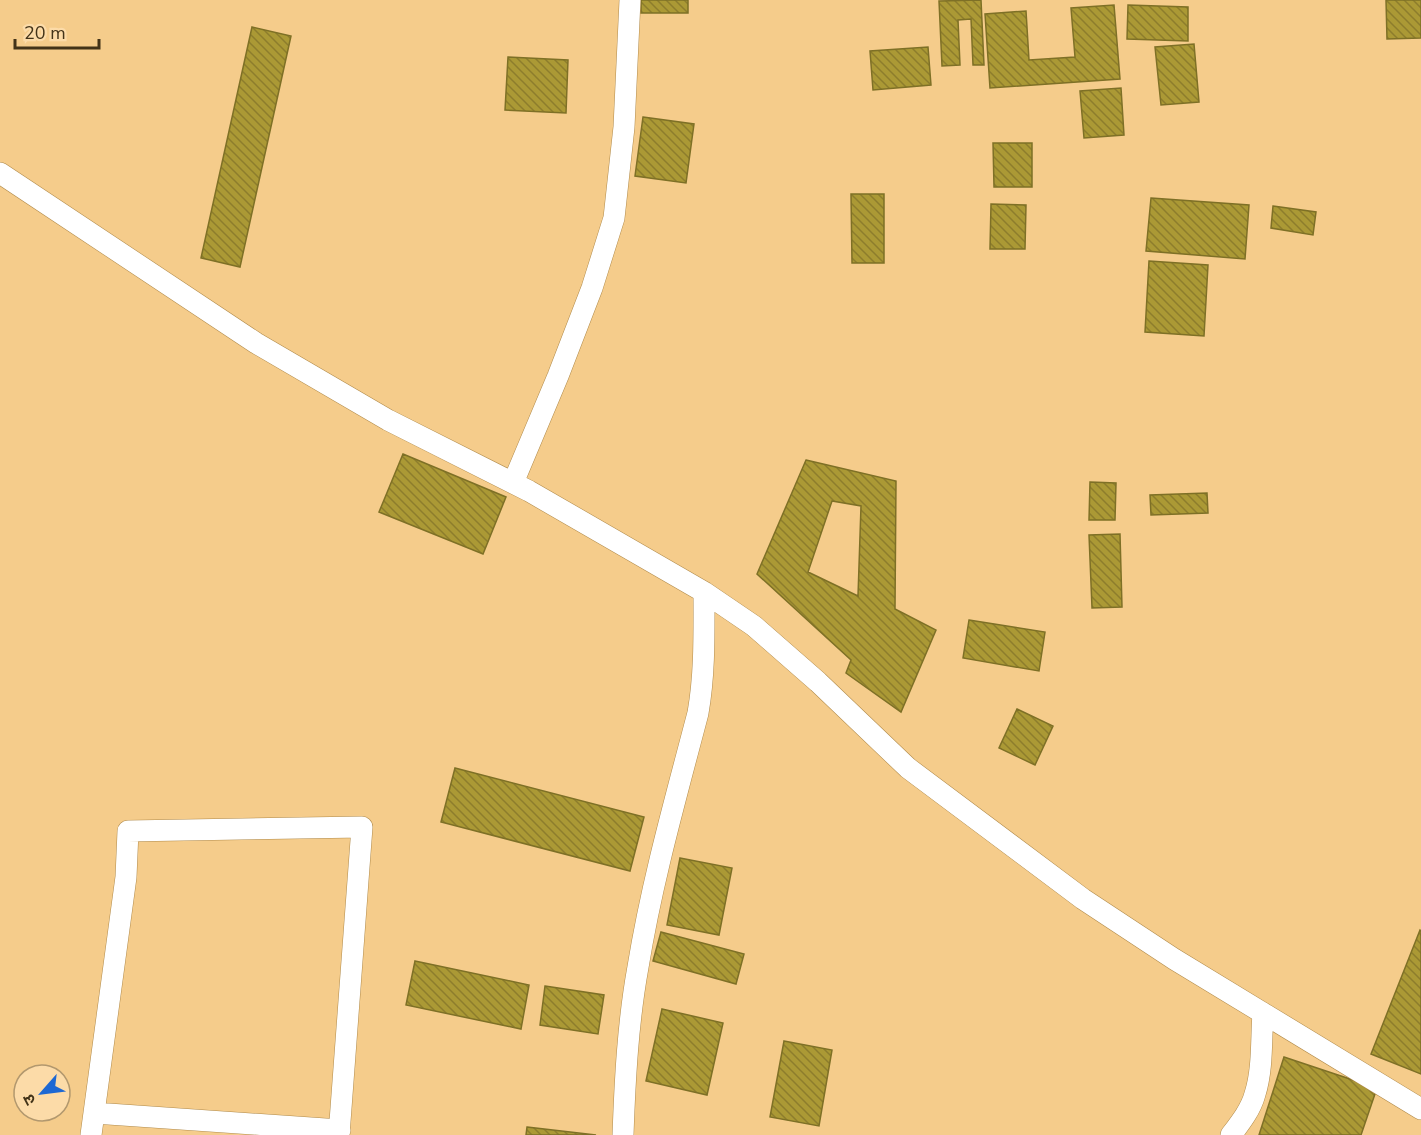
<svg xmlns="http://www.w3.org/2000/svg" width="1421" height="1135" viewBox="0 0 1421 1135" font-family="'Nunito Sans','Noto Sans Devanagari',sans-serif">
	<style>
		.building { fill: url(#building-back-hatch); stroke: #7e7026; stroke-width: 1.5; fill-rule: evenodd }
		.lines { fill: none; stroke-linecap: round; stroke-linejoin: round }
		.street-casing { stroke: #b08a4a; stroke-width: 22 }
		.street { stroke: #fff; stroke-width: 21 }
	</style>
	<defs>
		<pattern id="building-back-hatch" width="6" height="6" patternUnits="userSpaceOnUse" patternTransform="scale(1.5)"><rect width="6" height="6" fill="#ab9935"/><path d="M-1 5l2 2M0 0l6 6M5-1l2 2" fill="none" stroke="#8d7d2c"/></pattern>
	</defs>
	<rect width="100%" height="100%" fill="#f5cc8b"/>
	<!-- building -->
	<path class="building" d="M641,0h47v13h-47z
		M981,0l3,65h-11l-2,-46 -13,1 2,45 -18,1 -3,-65z
		M1386,0h35v38l-34,1z
		M1114,5l6,74 -130,9 -5,-74 41,-3 3,49 46,-3 -4,-49z
		M1128,5l60,2v34l-61,-2z
		M252,27l39,9 -51,231 -39,-9z
		M1194,44l5,58 -38,3 -6,-58z
		M928,47l3,38 -58,5 -3,-39z
		M508,57l60,3 -2,53 -61,-3z
		M1121,88l3,47 -40,3 -4,-47z
		M643,117l51,7 -8,59 -51,-7z
		M993,143h39v44h-38z
		M851,194h33v69h-32z
		M1151,198l98,7 -4,54 -99,-8z
		M991,204l35,1 -1,44h-35z
		M1273,206l43,6 -3,23 -42,-7z
		M1149,261l59,4 -4,71 -59,-4z
		M403,454l103,43 -23,57 -104,-42z
		M806,460l90,21 -1,128 41,21 -35,82 -55,-39 5,-13 -94,-86zM832,501l29,5 -3,90 -50,-24z
		M1090,482l26,1 -1,37h-26z
		M1207,493l1,20 -57,2 -1,-20z
		M1120,534l2,73 -30,1 -3,-73z
		M969,620l76,12 -6,39 -76,-13z
		M1017,709l36,17 -18,39 -36,-17z
		M455,768l189,49 -14,54 -189,-49z
		M680,858l52,10 -13,67 -52,-10z
		M1420,930l1,1v143l-50,-20z
		M661,932l83,22 -8,30 -83,-23z
		M415,961l114,24 -8,44 -115,-24z
		M545,986l59,9 -6,39 -58,-9z
		M662,1009l61,14 -16,72 -61,-14z
		M784,1041l48,9 -13,76 -49,-9z
		M1284,1057l93,31 -16,47h-102z
		M527,1127l69,8h-70z"/>
	<g class="lines">
		<defs>
			<path id="street" d="M0,173l256,170 132,77 141,71 175,101 50,34 64,56 90,86 175,131 91,60 247,150
				M513,483l45,-107 34,-88 22,-70 10,-91 6,-127
				M94,1113l246,17
				M91,1135l35,-258 2,-46 234,-4 -23,308
				M623,1135c2,-56 5,-113 15,-168 14,-86 38,-170 60,-254 7,-40 6,-80 6,-121
				M1231,1135c10,-13 20,-26 24,-41 8,-25 6,-55 8,-81"/>
		</defs>
		<!-- street casing -->
		<use href="#street" class="street-casing"/>
		<!-- street -->
		<use href="#street" class="street"/>
	</g>
	<!-- north arrow -->
	<g transform="translate(42 1093) rotate(242)"><circle r="28" fill="#fcdba8" stroke="#b2986e" stroke-width="1.5"/>
	<path d="M0-4.5L10 22L0 15L-10 22Z" fill="#1d68d3"/>
	<text y="-9" font-size="16" font-weight="bold" text-anchor="middle" fill="#433318">उ</text>
	</g>
	<!-- scale -->
	<path d="M15 39v9h84v-9" fill="none" stroke="#433318" stroke-width="3"/>
	<text x="24" y="39" font-size="18" fill="#433318" stroke="#fcdba8" stroke-width="4.5" paint-order="stroke">20 m</text>
</svg>
